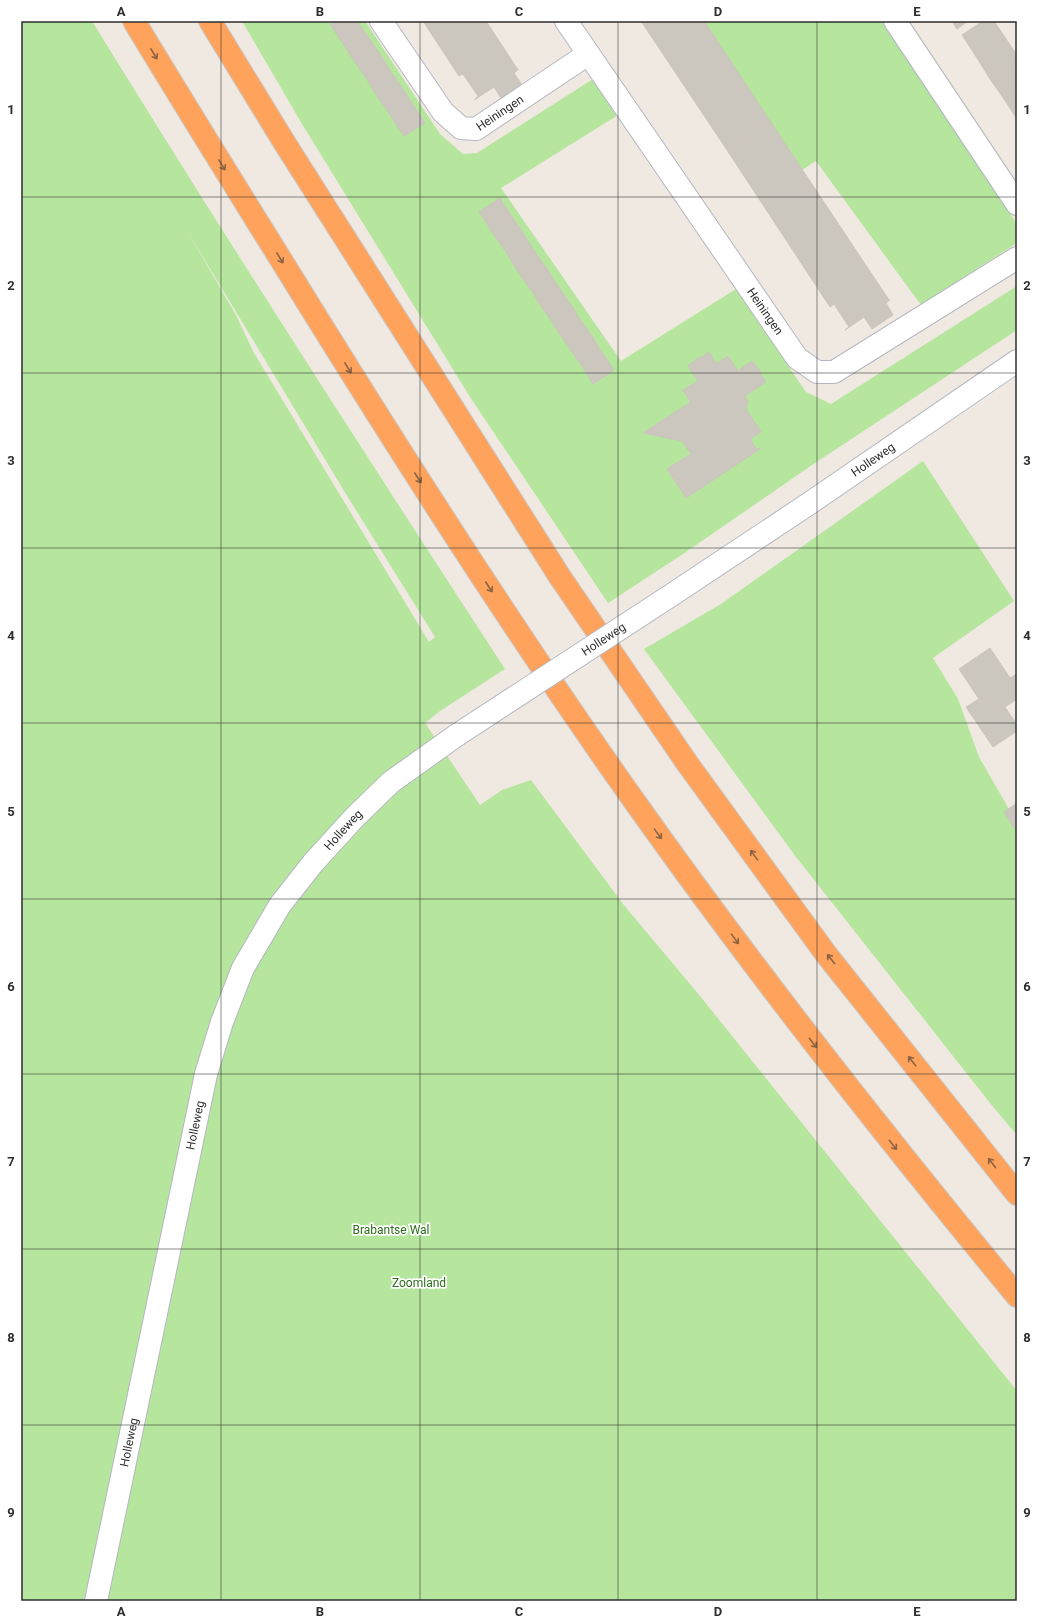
<svg xmlns="http://www.w3.org/2000/svg" width="1038" height="1622" viewBox="0 0 1038 1622" font-family="Roboto,sans-serif">
	<style>
		.green { fill: #b6e59e; fill-rule: evenodd }
		.building { fill: #cbc7bf; stroke: #cbc5ba }
		.lines { fill: none; stroke-linecap: round; stroke-linejoin: round }
		.minor-casing { stroke: #b4b7c1; stroke-width: 24 }
		.highway-casing { stroke: #c9c9c9; stroke-width: 24 }
		.minor { stroke: #fff; stroke-width: 22 }
		.highway { stroke: #ffa35c; stroke-width: 22 }
		.minor-bridge-casing { stroke: #b4b7c1; stroke-width: 24; stroke-linecap: butt }
		.minor-bridge { stroke: #fff; stroke-width: 22 }
		.oneway { stroke: #8c6343 }
		.grid { fill: none; stroke: #2e2e2e; stroke-width: 1; stroke-opacity: 0.55 }
		.labels { text-anchor: middle; dominant-baseline: central; stroke-width: 3.5; stroke-linejoin: round; paint-order: stroke }
		.street-label { font-size: 12px; fill: #2e2e2e; stroke: #fff }
		.park-label { font-size: 12px; fill: #2c6e1b; stroke: #fff }
		.neatline { fill: none; stroke: #2e2e2e; stroke-width: 1.5 }
		.grid-label { font-size: 13px; text-anchor: middle; font-weight: bold; fill: #2e2e2e }
	</style>
	<rect width="100%" height="100%" fill="#efe9e1"/>
	<!-- green -->
	<path class="green" d="M21,21h71c134,218 273,433 413,648l-65,42 -15,12 55,82 22,-15 29,-10 92,124 77,92 317,395v210h-996zM186,229l163,270 86,138 -6,5 -175,-289 -18,-38z
		M242,21h123l75,113 23,20 14,-1 116,-74 25,36 -117,73 120,173 115,-72 70,103 25,12 186,-118v44l-202,133 -132,91 -75,49 -138,-206 -168,-273z
		M701,21h182l134,203v19l-96,62 -105,-144 -14,9z
		M923,461l91,140 -81,57 25,41 21,58 38,66v312l-23,-27 -198,-251 -152,-208 77,-45z"/>
	<!-- building -->
	<path class="building" d="M335,21h22l-20,14 -7,-11z
		M357,21l7,10 -20,14 -7,-10z
		M423,21h63l32,49 1,-1 -5,4 8,12 -21,13 -7,-11 -20,13 4,-4 -15,-22 -4,2z
		M641,21h63l66,100 -43,29z
		M952,21h16l-11,8z
		M983,21h11l12,18 -29,19 -15,-23z
		M364,31l7,10 -21,14 -6,-10z
		M1006,39l11,16v7l-27,17 -13,-21z
		M371,41l7,10 -21,14 -7,-10z
		M378,51l7,11 -21,13 -7,-10z
		M385,62l6,10 -20,14 -7,-11z
		M1017,62v29l-13,8 -14,-20z
		M391,72l7,10 -21,14 -6,-10z
		M398,82l7,10 -21,14 -7,-10z
		M1017,91v28l-13,-20z
		M405,92l6,10 -20,14 -7,-10z
		M411,102l7,10 -21,14 -6,-10z
		M418,112l7,11 -21,13 -7,-10z
		M770,121l119,179h1l-4,3 7,12 -21,14 -8,-12 -19,13 4,-3 -15,-23 -4,3 -103,-157z
		M500,198l6,10 -20,14 -7,-10z
		M506,208l7,10 -21,14 -6,-10z
		M513,218l7,10 -21,14 -7,-10z
		M520,228l6,10 -20,14 -7,-10z
		M526,238l7,11 -21,13 -6,-10z
		M533,249l7,10 -21,14 -7,-11z
		M540,259l7,10 -21,14 -7,-10z
		M547,269l6,10 -20,14 -7,-10z
		M553,279l7,10 -21,14 -6,-10z
		M560,289l7,10 -21,14 -7,-10z
		M567,299l7,10 -21,14 -7,-10z
		M574,309l6,11 -21,13 -6,-10z
		M580,320l7,9 -21,14 -7,-10z
		M587,329l7,10 -21,14 -7,-10z
		M594,339l6,11 -20,13 -7,-10z
		M600,350l7,10 -20,14 -7,-11z
		M709,352l7,12 12,-8 10,15 14,-10 9,11 -1,1 6,9 -21,14 3,5 -2,8 15,23 -11,7 7,11 2,-2 1,1 -74,49 -19,-29 24,-15 -9,-13 -39,-8 48,-31 -8,-12 15,-9 -10,-15 11,-9 1,1z
		M607,360l7,10 -21,14 -6,-10z
		M990,648l20,30 7,-4v25l-12,8 12,18v6l-24,16 -27,-40 13,-8 -20,-30z
		M1017,803v29l-13,-20z"/>
	<g class="lines">
		<defs>
			<g id="minor">
				<path id="s1" d="M381,21l62,91 18,16 15,1 112,-75"/>
				<path id="s2" d="M566,21l231,337 20,14h17l183,-114"/>
				<path d="M895,21l122,183"/>
				<path id="s3" d="M673,594l137,-91 207,-142"/>
				<path id="s4" d="M96,1601l110,-527 16,-52 21,-54 37,-63 33,-42 41,-45 37,-36 66,-47"/>
			</g>
			<path id="highway" d="M134,21c59,98 120,195 180,292 103,166 208,330 321,489 121,171 249,333 382,494
				M210,21l74,121 276,435 127,186 139,191 191,240"/>
		</defs>
		<!-- minor casing -->
		<use href="#minor" class="minor-casing"/>
		<!-- highway casing -->
		<use href="#highway" class="highway-casing"/>
		<!-- minor -->
		<use href="#minor" class="minor"/>
		<!-- highway -->
		<use href="#highway" class="highway"/>
		<defs>
			<g id="minor-bridge">
				<path id="s5" d="M457,735l216,-141"/>
			</g>
		</defs>
		<!-- minor-bridge casing -->
		<use href="#minor-bridge" class="minor-bridge-casing"/>
		<!-- minor-bridge -->
		<use href="#minor-bridge" class="minor-bridge"/>
	</g>
	<!-- one-way arrows -->
	<defs><path id="oneway-shaft" d="M-6 0H5M1.5-3L5.5 0L1.5 3" fill="none" stroke-width="1.6" stroke-linecap="round" stroke-linejoin="round"/></defs>
	<g class="oneway">
		<use href="#oneway-shaft" transform="translate(154 54) rotate(59)"/>
		<use href="#oneway-shaft" transform="translate(222 165) rotate(58)"/>
		<use href="#oneway-shaft" transform="translate(280 258) rotate(58)"/>
		<use href="#oneway-shaft" transform="translate(348 368) rotate(58)"/>
		<use href="#oneway-shaft" transform="translate(418 478) rotate(57)"/>
		<use href="#oneway-shaft" transform="translate(489 587) rotate(57)"/>
		<use href="#oneway-shaft" transform="translate(658 834) rotate(54)"/>
		<use href="#oneway-shaft" transform="translate(754 855) rotate(-126)"/>
		<use href="#oneway-shaft" transform="translate(735 939) rotate(54)"/>
		<use href="#oneway-shaft" transform="translate(831 959) rotate(-128)"/>
		<use href="#oneway-shaft" transform="translate(813 1043) rotate(52)"/>
		<use href="#oneway-shaft" transform="translate(912 1061) rotate(-128)"/>
		<use href="#oneway-shaft" transform="translate(893 1145) rotate(52)"/>
		<use href="#oneway-shaft" transform="translate(992 1163) rotate(-128)"/>
	</g>
	<!-- grid -->
	<path class="grid" d="M221,21v1580M420,21v1580M618,21v1580M817,21v1580M21,197h996M21,373h996M21,548h996M21,723h996M21,899h996M21,1074h996M21,1249h996M21,1425h996"/>
	<g class="labels">
		<!-- street labels -->
		<g class="street-label">
			<text stroke="none"><textPath href="#s1" startOffset="178">Heiningen</textPath></text>
			<text stroke="none"><textPath href="#s2" startOffset="352">Heiningen</textPath></text>
			<text stroke="none"><textPath href="#s3" startOffset="241">Holleweg</textPath></text>
			<text stroke="none"><textPath href="#s5" startOffset="175">Holleweg</textPath></text>
			<text stroke="none"><textPath href="#s4" startOffset="822">Holleweg</textPath></text>
			<text stroke="none"><textPath href="#s4" startOffset="486">Holleweg</textPath></text>
			<text stroke="none"><textPath href="#s4" startOffset="162">Holleweg</textPath></text>
		</g>
		<!-- park labels -->
		<g class="park-label">
			<text x="391" y="1230">Brabantse Wal</text>
			<text x="419" y="1283">Zoomland</text>
		</g>
	</g>
	<!-- border -->
	<rect width="1038" height="1622" fill="none" stroke="#ffffff" stroke-width="44"/>
	<rect x="22" y="22" width="994" height="1578" class="neatline"/>
	<g class="grid-label">
		<text x="121" y="16">A</text>
		<text x="320" y="16">B</text>
		<text x="519" y="16">C</text>
		<text x="718" y="16">D</text>
		<text x="917" y="16">E</text>
		<text x="11" y="114">1</text>
		<text x="1027" y="114">1</text>
		<text x="11" y="290">2</text>
		<text x="1027" y="290">2</text>
		<text x="11" y="465">3</text>
		<text x="1027" y="465">3</text>
		<text x="11" y="640">4</text>
		<text x="1027" y="640">4</text>
		<text x="11" y="816">5</text>
		<text x="1027" y="816">5</text>
		<text x="11" y="991">6</text>
		<text x="1027" y="991">6</text>
		<text x="11" y="1166">7</text>
		<text x="1027" y="1166">7</text>
		<text x="11" y="1342">8</text>
		<text x="1027" y="1342">8</text>
		<text x="11" y="1517">9</text>
		<text x="1027" y="1517">9</text>
		<text x="121" y="1616">A</text>
		<text x="320" y="1616">B</text>
		<text x="519" y="1616">C</text>
		<text x="718" y="1616">D</text>
		<text x="917" y="1616">E</text>
	</g>
</svg>
